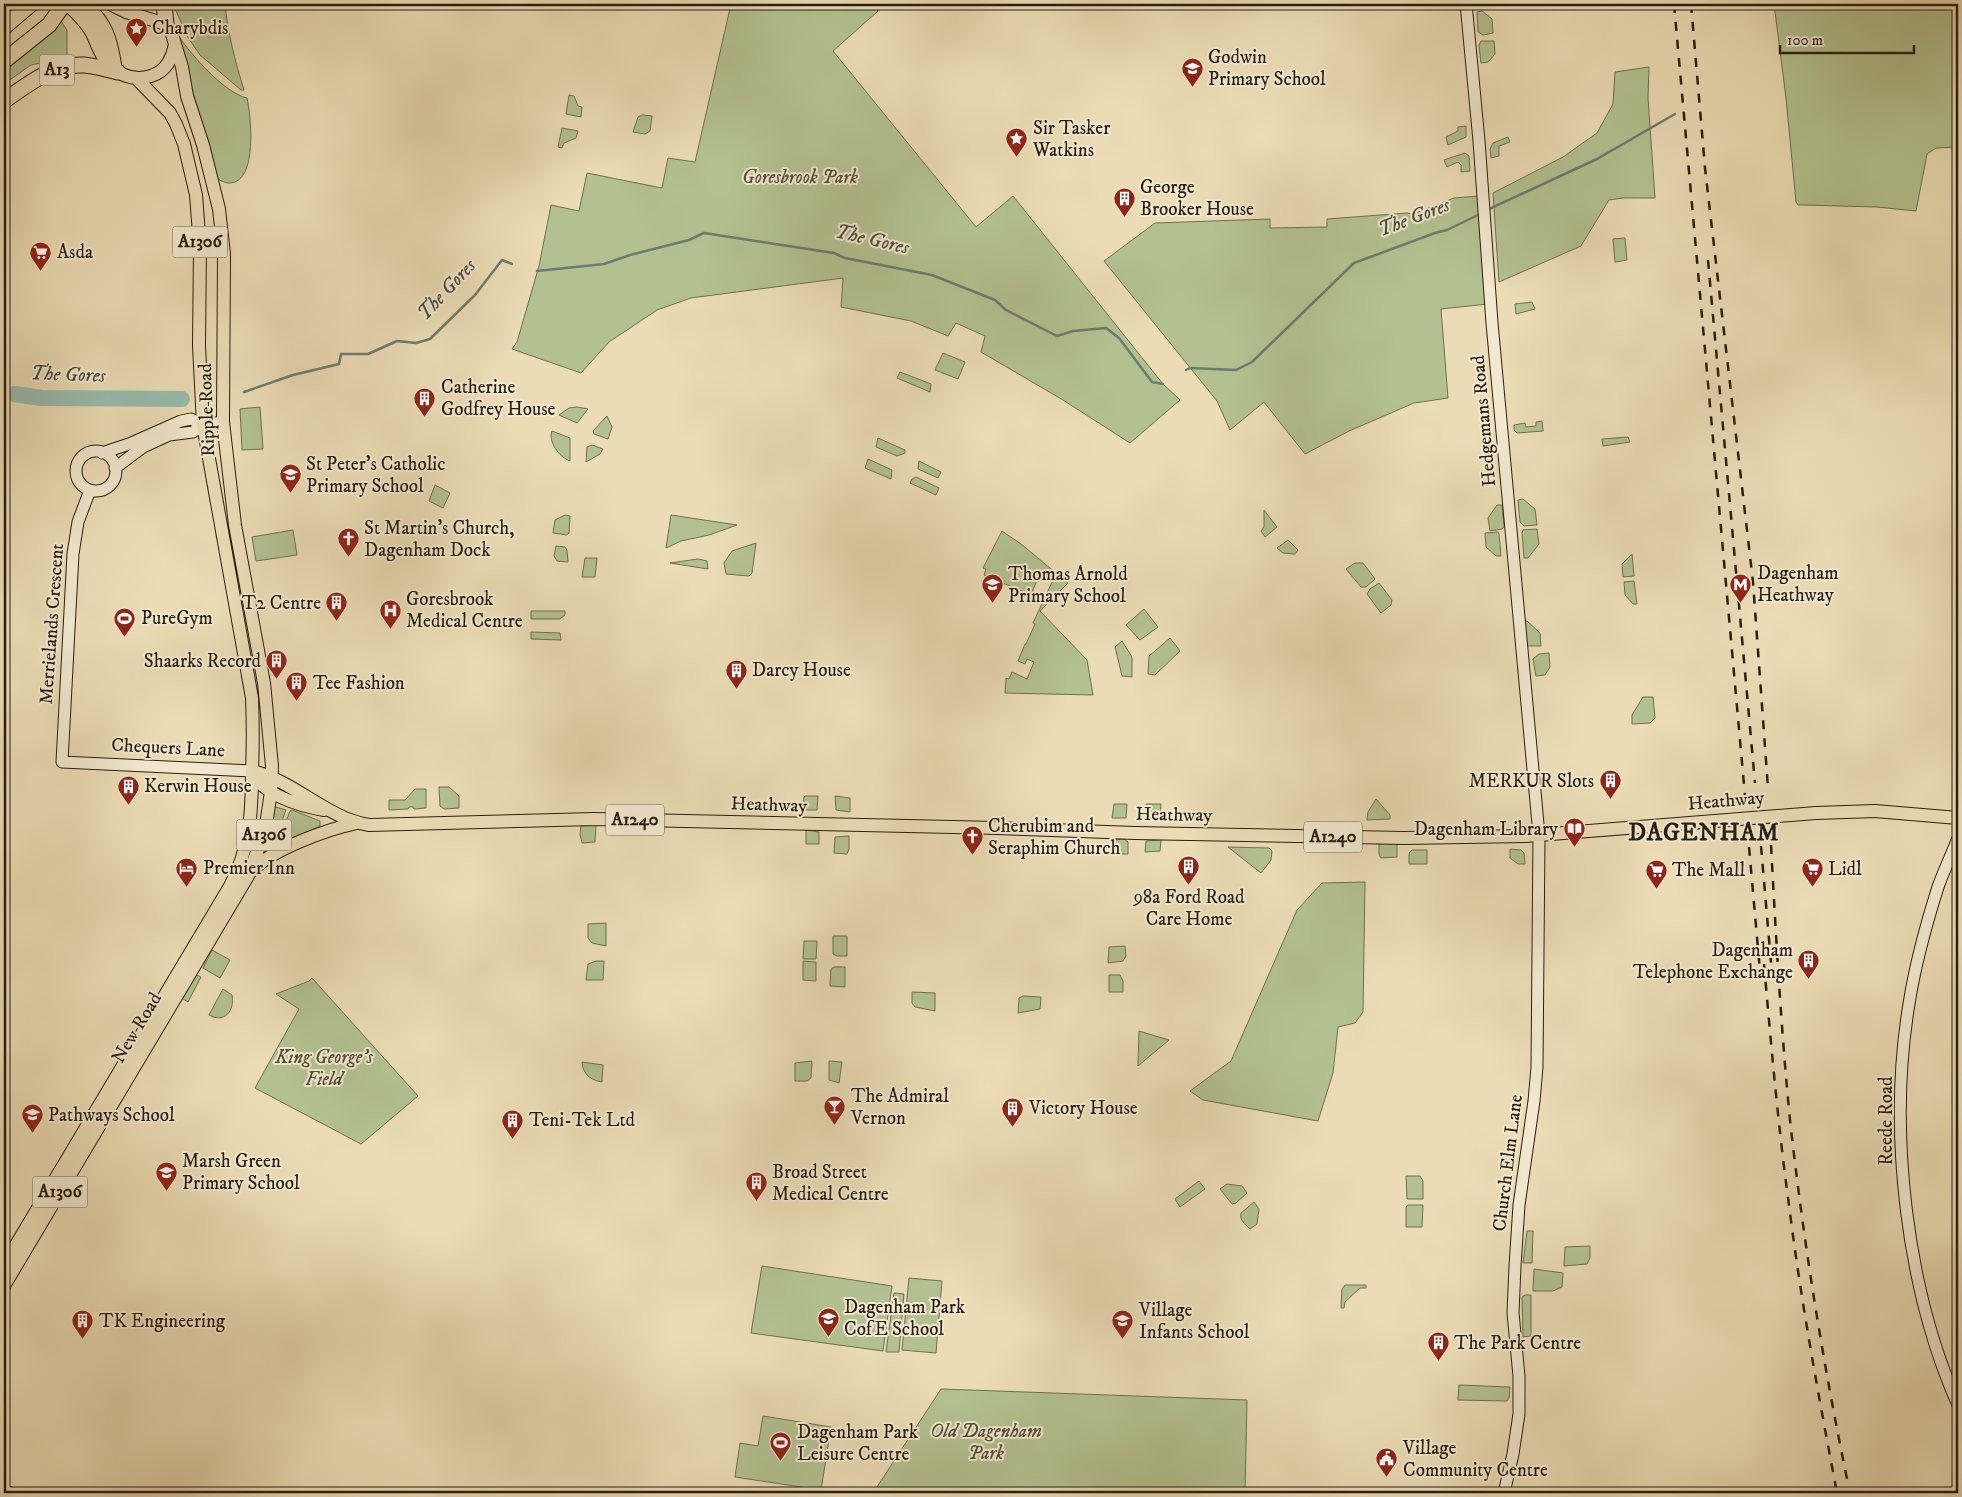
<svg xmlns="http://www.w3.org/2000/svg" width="1962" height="1497" viewBox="0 0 1962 1497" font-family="'IM FELL DW Pica',serif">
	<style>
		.green { fill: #b3c190; stroke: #6e6f51 }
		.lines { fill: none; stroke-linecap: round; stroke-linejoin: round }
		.stream { stroke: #6b7c70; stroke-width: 2.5 }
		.river { stroke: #98bcae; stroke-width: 16 }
		.secondary-casing { stroke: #281d12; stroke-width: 13 }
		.primary-casing { stroke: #281d12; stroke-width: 14 }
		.highway-casing { stroke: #281d12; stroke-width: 17 }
		.secondary { stroke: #f2e8cf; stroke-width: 11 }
		.primary { stroke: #ebdcb5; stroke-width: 12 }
		.highway { stroke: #ebdcb5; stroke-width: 15 }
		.rail { stroke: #281d12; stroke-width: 2.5; stroke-dasharray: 9 9; stroke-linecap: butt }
		.labels { text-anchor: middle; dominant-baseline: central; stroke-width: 4; stroke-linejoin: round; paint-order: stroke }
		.shield { fill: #f2e8cf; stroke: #655a4b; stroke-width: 1 }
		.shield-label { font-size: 18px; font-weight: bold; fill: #281d12 }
		.poi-label { font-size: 19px; fill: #281d12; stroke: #f2e8cf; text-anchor: start }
		.park-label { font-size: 19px; font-style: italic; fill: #524e38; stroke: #f2e8cf }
		.street-label { font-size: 19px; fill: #281d12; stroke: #f2e8cf }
		.water-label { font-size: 20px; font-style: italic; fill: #4a4d41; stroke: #f2e8cf }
		.district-label { font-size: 24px; font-weight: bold; letter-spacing: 1px; fill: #281d12; stroke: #f2e8cf }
	</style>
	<rect width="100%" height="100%" fill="#ebdcb5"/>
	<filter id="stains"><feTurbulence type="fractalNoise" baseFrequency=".004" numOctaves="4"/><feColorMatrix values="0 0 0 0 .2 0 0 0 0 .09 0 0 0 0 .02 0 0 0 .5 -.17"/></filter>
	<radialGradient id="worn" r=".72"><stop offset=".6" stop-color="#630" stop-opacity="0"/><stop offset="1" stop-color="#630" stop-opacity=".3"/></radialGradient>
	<!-- green -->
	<path class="green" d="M173,4h52c3,30 10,57 19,86h-3l-41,-35 -13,-19z
		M731,4h141l6,7 -45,40 143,176 37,-31 150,188 17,16 -50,43 -67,-43 -82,-48 4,-16 -29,-13 -8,13 -37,-15 -70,-14 2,-29 -152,20 -34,12 -48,32 -28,31 -69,-24 5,-7 22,-76 12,-61 28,6 8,-38 75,15 6,-30 27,4z
		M1774,4h184v143l-22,1 -9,6 -11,57 -39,-4 -74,-2h-5l-2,-3 -10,-104z
		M1482,11l10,8 1,14 -10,2 -5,-3 -1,-20z
		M61,21l6,9v27l-36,8 -27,19v-15l29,-22z
		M180,38c13,19 45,55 67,60 4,17 11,84 -17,85 -5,0 -10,-2 -14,-6l-35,-115z
		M1481,41h13l1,13 -7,8 -7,1 -2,-18z
		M1649,67l-1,31 7,100h-32l-14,2 -28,46 -82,36 -6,-89 70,-36 34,-24 16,-29 2,-32z
		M569,95l5,1 4,10 4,1 -1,10 -15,-3z
		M642,115l10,1 -2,15 -5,3 -12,-2 5,-15z
		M1466,126v11l-18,8 -2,-8 12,-6v-4z
		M562,128l16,3 -2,7 -12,5 -2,5 -4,-1z
		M1508,137l2,5 -11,4v10l-8,2 -1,-9 3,-6z
		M1465,153l4,3 1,15 -9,1v-7l-3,-3 -11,5 -3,-7z
		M1479,196l9,108 -47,5 7,89 -34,5 -65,28 -44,23 -41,-52 -34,28 -13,-29 -113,-140 51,-38 115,-4v9l57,-1v-8l80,-6 6,1 41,-16z
		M1625,238l2,22 -12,2 -2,-23z
		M1532,302l3,7 -19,5 -1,-10z
		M943,353l22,9 -7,17 -23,-9z
		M900,372l31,12 -1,8 -33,-14z
		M260,407l3,42 -21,1 -2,-41z
		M577,407l11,2 -11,14 -18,-8 10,-7z
		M607,416l5,11 -4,12 -14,-5 -1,-3z
		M1542,421l1,10 -26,2 -3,-3v-5l11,-2 1,4 10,-1v-4z
		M552,431l18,7v23c-11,-4 -22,-19 -18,-30z
		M1628,437l2,5 -27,4 -1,-7z
		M878,438l27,12v3l-8,3 -21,-9z
		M592,445l11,4 -3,5 -14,8 1,-15z
		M868,459l24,11 -1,9 -26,-11z
		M919,461l22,11 -3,6 -20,-9z
		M916,477l23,11 -3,7 -26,-12 2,-4z
		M435,485l15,8 -7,15 -14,-7z
		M1523,499l12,10 2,16 -13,1 -4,-4 -2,-22z
		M1497,505h5l2,22 -2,2 -12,2 -2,-13z
		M1264,510l13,17 -12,10 -4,-6 3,-4z
		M565,515l5,1 -1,17 -2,2 -14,-2 2,-13z
		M671,515l66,10 -28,10 -28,6 -15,7z
		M1537,529l2,15 -11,14h-4l-2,-25 1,-3z
		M293,530l4,25 -41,6 -4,-24z
		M1002,531l19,13 47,39 -28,28 47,49 6,35 -88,-2 1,-15 3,1 3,-7 15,7 7,-17 -7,-3 -2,5 -7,-3 7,-17h1l9,-20 -2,-1 20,-43 -11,-5 -2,6 -3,-1 -6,15 -47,-20 2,-6 -3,-1z
		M1498,532l1,2 2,22h-5l-10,-9 -1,-14z
		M1288,540l10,10 -3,4 -12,-1 -6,-5z
		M756,543l-4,30 -3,3 -23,-2 -2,-11 8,-12z
		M556,546l9,1 2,3 1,12 -11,-1 -3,-5z
		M1632,554l2,22 -11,1 -1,-13z
		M585,558h12l-2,19h-13z
		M698,559l9,2 1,8 -38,-6z
		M1355,563h8l12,16 -9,8h-5l-15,-18z
		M1634,581l3,23h-4l-8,-9 -1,-13z
		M1379,583l13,17 -1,5 -10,8 -14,-19 3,-5z
		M1144,609l14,18 -18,13 -14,-15z
		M531,611h34v4l-5,4h-29z
		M1524,621h3l13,12 1,13h-14z
		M531,632l29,1 1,7 -30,-1z
		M1170,638l10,13 -25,24 -7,-1 1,-18z
		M1122,641l10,16v20l-10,-1 -7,-29z
		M1549,653l1,14 -5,8 -9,1 -3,-17 6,-5z
		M1643,697h10l2,21 -5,5 -18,1v-9z
		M439,787h10l10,9v12l-15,1 -4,-3z
		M415,789h11v19l-12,1 -1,-2h-4l-1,2 -19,1v-10h16z
		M805,796h13l-1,14h-14l1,-13z
		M835,796l15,2v14l-14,-2z
		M1376,799l14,16v4l-23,1 1,-8z
		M1114,804h13l-1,14h-14z
		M1146,804h15l-1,15h-12l-2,-2z
		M276,807l10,3 -12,32 -5,-8 4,-24z
		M292,810l28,11v5l-44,20 14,-35z
		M596,825l-1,17 -13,1 -2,-9 1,-8z
		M806,830l13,2v12h-13z
		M849,836v13l-2,5 -13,-1 1,-16z
		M1124,839l4,3v12h-13v-14z
		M1161,840l-1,11 -15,1 1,-11z
		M1379,842l18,1v14l-16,1 -2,-3z
		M1228,847l41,1 3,3 -1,9 -10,13z
		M1510,849l11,1 3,3 1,11h-7l-8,-6z
		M1412,850h15v14h-18v-11z
		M1365,882l-2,130 -8,11 -17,4 -5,46 -15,48 -115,-21 -13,-9 41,-30 66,-151 25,-27z
		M606,923v23l-14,-3 -4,-5v-14z
		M833,936h14v20h-10l-4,-2z
		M804,941h13l-1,18h-13z
		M1125,946l1,10 -3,5 -15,2 1,-16z
		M212,950l18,10 -10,18 -17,-10z
		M596,961h8l-1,19h-17l2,-16z
		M803,961l13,1v19l-13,-1z
		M834,967h11v20l-15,-1 1,-17z
		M193,973l8,4 -13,25 -8,-5z
		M1109,975h11l3,6v11h-14z
		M312,978l106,118 -57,48 -106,-56 44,-79 -23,-15 33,-13z
		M223,989l9,6c3,15 -7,29 -23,20z
		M912,992l23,1v18l-20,-4 -3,-4z
		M1023,996l18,1 -1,12 -22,4 1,-15z
		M1139,1031l30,9 -31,26z
		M812,1061l-1,17 -4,3h-12v-18z
		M829,1061l13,1 -3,21 -10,-3z
		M582,1062l21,3 -1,17c-11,-2 -19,-7 -20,-20z
		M1406,1176h14l3,5v18h-16z
		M1199,1181l6,8 -25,18 -5,-8z
		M1227,1184l15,2 5,7 -11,10 -4,1 -12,-15z
		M1254,1202l5,7 -2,15 -7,5c-5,-5 -11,-9 -9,-16z
		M1408,1205h15l-1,22h-16v-20z
		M1527,1231h6l-1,32h-9z
		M1590,1246v12l-3,6 -23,2 1,-19z
		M762,1266l130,20 -9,65 -132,-18z
		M1534,1269l29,4 -1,14 -9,4h-20z
		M909,1278l33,3 -6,72 -34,-3z
		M1345,1285h21v3h-6l-15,14 -1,6h-3l1,-19z
		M894,1293l10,1 -5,58h-13z
		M1525,1295h6v41l-8,1 -1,-40z
		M1459,1385l51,2 -1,11 -2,3 -49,-1z
		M941,1389l306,11 -2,93h-372z
		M763,1416l68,11 -10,63 -86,-13 5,-34 18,3z"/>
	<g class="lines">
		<!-- stream -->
		<path class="stream" d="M1487,210l110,-51 78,-45
			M537,271l67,-7 26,-9 59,-15 15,-7 130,20 11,5 87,17 63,25 11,10 51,26 16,-5 33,-3 13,10 33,44 11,2
			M1186,370l4,-2 46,2 16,-8 102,-99 81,-30 12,-3 33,-16
			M244,392l49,-17 46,-11 2,-10h27l29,-13 19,2 14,-4 45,-44 27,-35 10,4"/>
		<!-- river -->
		<path class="river" d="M14,394l28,4 140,1"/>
		<defs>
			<path id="secondary" d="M1466,4l13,137 13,182 47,512 -2,232 -3,34 -15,104 -4,61 -2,47 6,63v38l-6,40 -9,39
				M76 471a20 20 0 1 1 40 0a20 20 0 1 1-40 0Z
				M102,453l27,-9 52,-23 10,-2 12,6
				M115,468l28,-21 26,-12 24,-3 10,-7 20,-3
				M90,490l-12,32 -5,32 -11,208 190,9
				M1958,838c-6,16 -14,32 -20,49 -12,38 -23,78 -29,117 -21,126 -3,284 49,401
				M4,1491l7,2"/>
			<path id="primary" d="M67,4c8,8 17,16 23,26 5,8 7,17 12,25 10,18 29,27 49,21 16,-5 21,-18 24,-32
				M252,771c43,10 74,47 117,54l225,-6 403,9 138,5 269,5 122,-2 290,-23 59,-2 83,7
				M252,771c10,24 48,35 72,39
				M252,871c19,-22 77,-42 105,-48
				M4,1265l226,-379c20,-37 22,-74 22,-115 1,-25 1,-49 0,-73l-49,-273 -4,-79 1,-99 -4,-52 -12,-51 -8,-20 -6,-11 -34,-35
				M4,1286l244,-410 17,-45 6,-39 1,-26 -8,-83 -29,-158 -12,-103 1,-168 -5,-45 -16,-64 -16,-49 -5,-29 -11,-36 -5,-7 -40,-12 -16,-8"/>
			<path id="highway" d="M84,4c21,20 26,35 30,64
				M164,4l2,20
				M4,27l27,-23
				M4,61l45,-36 15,-21
				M4,101c23,-16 50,-38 80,-36 11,1 23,4 34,7"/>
		</defs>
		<!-- secondary casing -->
		<use href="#secondary" class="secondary-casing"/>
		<!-- primary casing -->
		<use href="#primary" class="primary-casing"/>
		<!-- highway casing -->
		<use href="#highway" class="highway-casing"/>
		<!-- secondary -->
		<use href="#secondary" class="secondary"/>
		<!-- primary -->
		<use href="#primary" class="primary"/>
		<!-- highway -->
		<use href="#highway" class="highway"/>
		<!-- rail -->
		<path class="rail" d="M1674,4l71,792
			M1691,4l14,164 48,414 15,206
			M1708,260l47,523
			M1771,845c5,92 10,184 19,275 14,126 34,250 60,373
			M1761,846l11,128
			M1749,847l11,124
			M1764,964c7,80 14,161 25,241 12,97 30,193 48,288"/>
	</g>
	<!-- icons -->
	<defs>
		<symbol id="sight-pin" viewBox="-11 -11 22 30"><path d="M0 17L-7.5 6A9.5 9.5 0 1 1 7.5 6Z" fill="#8f2418" stroke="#f2e8cf"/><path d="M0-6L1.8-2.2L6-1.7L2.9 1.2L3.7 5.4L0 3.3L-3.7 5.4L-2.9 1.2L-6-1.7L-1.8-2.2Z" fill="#fff"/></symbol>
		<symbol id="school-pin" viewBox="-11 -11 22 30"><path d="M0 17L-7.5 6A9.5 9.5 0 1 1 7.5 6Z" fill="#8f2418" stroke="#f2e8cf"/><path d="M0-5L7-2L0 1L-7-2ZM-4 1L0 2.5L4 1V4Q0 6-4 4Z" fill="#fff"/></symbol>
		<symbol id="building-pin" viewBox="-11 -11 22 30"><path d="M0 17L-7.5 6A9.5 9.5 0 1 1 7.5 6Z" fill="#8f2418" stroke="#f2e8cf"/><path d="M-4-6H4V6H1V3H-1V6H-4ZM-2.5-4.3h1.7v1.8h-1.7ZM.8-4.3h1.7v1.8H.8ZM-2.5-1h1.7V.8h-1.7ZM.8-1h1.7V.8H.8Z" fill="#fff"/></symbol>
		<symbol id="supermarket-pin" viewBox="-11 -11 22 30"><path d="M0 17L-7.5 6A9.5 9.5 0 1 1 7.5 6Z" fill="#8f2418" stroke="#f2e8cf"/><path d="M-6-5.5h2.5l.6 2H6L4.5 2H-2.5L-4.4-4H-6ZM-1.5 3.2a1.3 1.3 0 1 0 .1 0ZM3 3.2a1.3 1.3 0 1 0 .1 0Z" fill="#fff"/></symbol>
		<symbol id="church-pin" viewBox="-11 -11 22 30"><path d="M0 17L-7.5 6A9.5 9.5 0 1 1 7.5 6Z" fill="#8f2418" stroke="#f2e8cf"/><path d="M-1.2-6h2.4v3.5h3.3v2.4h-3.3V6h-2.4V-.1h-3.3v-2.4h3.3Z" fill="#fff"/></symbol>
		<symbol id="metro-pin" viewBox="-11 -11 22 30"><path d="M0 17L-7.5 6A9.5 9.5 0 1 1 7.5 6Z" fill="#8f2418" stroke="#f2e8cf"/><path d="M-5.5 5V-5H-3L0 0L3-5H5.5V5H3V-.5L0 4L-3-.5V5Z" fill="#fff"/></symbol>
		<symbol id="hospital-pin" viewBox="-11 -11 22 30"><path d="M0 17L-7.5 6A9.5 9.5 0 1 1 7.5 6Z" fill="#8f2418" stroke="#f2e8cf"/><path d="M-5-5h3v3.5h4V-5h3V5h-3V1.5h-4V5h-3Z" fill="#fff"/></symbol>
		<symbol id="stadium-pin" viewBox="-11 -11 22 30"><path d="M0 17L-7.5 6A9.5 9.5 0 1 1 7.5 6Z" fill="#8f2418" stroke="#f2e8cf"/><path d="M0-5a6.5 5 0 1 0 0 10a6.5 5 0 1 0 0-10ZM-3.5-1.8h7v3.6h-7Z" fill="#fff"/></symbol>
		<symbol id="library-pin" viewBox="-11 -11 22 30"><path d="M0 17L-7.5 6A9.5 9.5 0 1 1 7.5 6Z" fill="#8f2418" stroke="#f2e8cf"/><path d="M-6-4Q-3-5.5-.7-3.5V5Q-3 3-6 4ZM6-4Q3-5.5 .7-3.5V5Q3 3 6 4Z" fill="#fff"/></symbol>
		<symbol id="hotel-pin" viewBox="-11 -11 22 30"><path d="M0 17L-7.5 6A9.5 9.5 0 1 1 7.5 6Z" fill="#8f2418" stroke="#f2e8cf"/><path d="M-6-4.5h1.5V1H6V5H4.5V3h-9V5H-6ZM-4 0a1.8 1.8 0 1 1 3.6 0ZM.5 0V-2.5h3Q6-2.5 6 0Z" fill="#fff"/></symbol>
		<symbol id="bar-pin" viewBox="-11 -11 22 30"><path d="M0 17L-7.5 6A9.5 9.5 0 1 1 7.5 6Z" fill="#8f2418" stroke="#f2e8cf"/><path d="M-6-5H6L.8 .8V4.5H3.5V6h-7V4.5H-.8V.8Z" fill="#fff"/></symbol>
		<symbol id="civic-pin" viewBox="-11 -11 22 30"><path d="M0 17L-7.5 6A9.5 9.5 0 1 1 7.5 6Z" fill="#8f2418" stroke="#f2e8cf"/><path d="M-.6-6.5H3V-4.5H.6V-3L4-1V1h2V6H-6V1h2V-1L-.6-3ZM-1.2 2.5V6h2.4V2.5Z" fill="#fff"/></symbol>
	</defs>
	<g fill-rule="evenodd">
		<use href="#sight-pin" x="124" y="16" width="25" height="34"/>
		<use href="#school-pin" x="1180" y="56" width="25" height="34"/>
		<use href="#sight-pin" x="1004" y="126" width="25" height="34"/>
		<use href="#building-pin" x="1112" y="186" width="25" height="34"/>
		<use href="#supermarket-pin" x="28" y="240" width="25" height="34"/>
		<use href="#building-pin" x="412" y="386" width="25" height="34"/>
		<use href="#school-pin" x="278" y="462" width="25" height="34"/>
		<use href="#church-pin" x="336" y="526" width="25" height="34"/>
		<use href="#metro-pin" x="1728" y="572" width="25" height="34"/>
		<use href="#school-pin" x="980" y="572" width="25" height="34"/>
		<use href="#building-pin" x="324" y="590" width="25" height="34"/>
		<use href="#hospital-pin" x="378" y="598" width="25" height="34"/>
		<use href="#stadium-pin" x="112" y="606" width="25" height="34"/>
		<use href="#building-pin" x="264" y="648" width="25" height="34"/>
		<use href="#building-pin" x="724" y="658" width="25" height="34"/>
		<use href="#building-pin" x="284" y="670" width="25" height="34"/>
		<use href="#building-pin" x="1598" y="768" width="25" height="34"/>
		<use href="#building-pin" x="116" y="774" width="25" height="34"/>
		<use href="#library-pin" x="1562" y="816" width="25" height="34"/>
		<use href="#church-pin" x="960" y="824" width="25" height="34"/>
		<use href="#building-pin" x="1176" y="854" width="25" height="34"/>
		<use href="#hotel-pin" x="174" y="856" width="25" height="34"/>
		<use href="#supermarket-pin" x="1800" y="856" width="25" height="34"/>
		<use href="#supermarket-pin" x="1644" y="858" width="25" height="34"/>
		<use href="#building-pin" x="1796" y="948" width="25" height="34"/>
		<use href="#bar-pin" x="822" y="1094" width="25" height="34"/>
		<use href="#building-pin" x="1000" y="1096" width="25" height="34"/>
		<use href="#school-pin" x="20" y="1102" width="25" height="34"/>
		<use href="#building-pin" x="500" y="1108" width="25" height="34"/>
		<use href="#school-pin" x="154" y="1160" width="25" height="34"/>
		<use href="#building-pin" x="744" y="1170" width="25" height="34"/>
		<use href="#school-pin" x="816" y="1306" width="25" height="34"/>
		<use href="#building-pin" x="70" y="1308" width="25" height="34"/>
		<use href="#school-pin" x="1110" y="1308" width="25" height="34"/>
		<use href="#building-pin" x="1426" y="1330" width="25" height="34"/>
		<use href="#stadium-pin" x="768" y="1430" width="25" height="34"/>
		<use href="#civic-pin" x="1374" y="1446" width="25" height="34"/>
	</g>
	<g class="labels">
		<!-- shield labels -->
		<g class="shield">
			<rect x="39.5" y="54.5" width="35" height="31" rx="4"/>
			<rect x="172.5" y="226.5" width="55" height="31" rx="4"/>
			<rect x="606" y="804.5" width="58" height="31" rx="4"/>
			<rect x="236.5" y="819.5" width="55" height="31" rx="4"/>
			<rect x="1304" y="821.5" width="58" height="31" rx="4"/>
			<rect x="32.5" y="1176.5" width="55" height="31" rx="4"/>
		</g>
		<g class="shield-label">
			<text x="57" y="70">A13</text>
			<text x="200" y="242">A1306</text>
			<text x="635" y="820">A1240</text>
			<text x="264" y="835">A1306</text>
			<text x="1333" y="837">A1240</text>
			<text x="60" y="1192">A1306</text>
		</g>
		<!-- poi labels -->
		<g class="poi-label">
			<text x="152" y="28">Charybdis</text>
			<text x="1208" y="57">Godwin<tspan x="1208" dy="22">Primary School</tspan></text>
			<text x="1033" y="128">Sir Tasker<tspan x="1033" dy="22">Watkins</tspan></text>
			<text x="1140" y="187">George<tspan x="1140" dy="22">Brooker House</tspan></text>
			<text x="57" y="252">Asda</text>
			<text x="441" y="387">Catherine<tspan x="441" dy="22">Godfrey House</tspan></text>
			<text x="306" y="464">St Peter's Catholic<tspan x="306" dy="22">Primary School</tspan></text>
			<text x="364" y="528">St Martin's Church,<tspan x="364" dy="22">Dagenham Dock</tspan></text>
			<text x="1757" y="573">Dagenham<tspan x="1757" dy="22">Heathway</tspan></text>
			<text x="1008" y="574">Thomas Arnold<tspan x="1008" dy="22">Primary School</tspan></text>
			<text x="406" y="599">Goresbrook<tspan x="406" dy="22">Medical Centre</tspan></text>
			<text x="321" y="603" text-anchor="end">T2 Centre</text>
			<text x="141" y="618">PureGym</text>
			<text x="261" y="661" text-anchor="end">Shaarks Record</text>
			<text x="752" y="670">Darcy House</text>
			<text x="313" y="683">Tee Fashion</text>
			<text x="1594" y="781" text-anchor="end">MERKUR Slots</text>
			<text x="144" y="786">Kerwin House</text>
			<text x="988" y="826">Cherubim and<tspan x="988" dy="22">Seraphim Church</tspan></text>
			<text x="1558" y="829" text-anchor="end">Dagenham Library</text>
			<text x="203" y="868">Premier Inn</text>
			<text x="1828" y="869">Lidl</text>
			<text x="1672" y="870">The Mall</text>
			<text x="1189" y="897" text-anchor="middle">98a Ford Road<tspan x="1189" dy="22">Care Home</tspan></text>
			<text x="1793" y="950" text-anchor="end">Dagenham<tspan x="1793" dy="22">Telephone Exchange</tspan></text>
			<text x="851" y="1096">The Admiral<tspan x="851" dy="22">Vernon</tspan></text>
			<text x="1029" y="1108">Victory House</text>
			<text x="48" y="1115">Pathways School</text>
			<text x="529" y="1120">Teni-Tek Ltd</text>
			<text x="182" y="1161">Marsh Green<tspan x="182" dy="22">Primary School</tspan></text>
			<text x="772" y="1172">Broad Street<tspan x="772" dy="22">Medical Centre</tspan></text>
			<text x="844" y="1307">Dagenham Park<tspan x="844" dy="22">CofE School</tspan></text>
			<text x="1139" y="1310">Village<tspan x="1139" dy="22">Infants School</tspan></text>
			<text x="99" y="1321">TK Engineering</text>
			<text x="1454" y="1343">The Park Centre</text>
			<text x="797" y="1432">Dagenham Park<tspan x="797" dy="22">Leisure Centre</tspan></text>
			<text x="1403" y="1448">Village<tspan x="1403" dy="22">Community Centre</tspan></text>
		</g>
		<!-- park labels -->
		<g class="park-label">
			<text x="800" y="177">Goresbrook Park</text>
			<text x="324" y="1057">King George's<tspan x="324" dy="22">Field</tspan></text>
			<text x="986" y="1431">Old Dagenham<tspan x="986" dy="22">Park</tspan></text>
		</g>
		<!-- street labels -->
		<g class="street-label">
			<text transform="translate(207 410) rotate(-92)">Ripple Road</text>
			<text transform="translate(1484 421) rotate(-95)">Hedgemans Road</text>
			<text transform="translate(52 624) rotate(-86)">Merrielands Crescent</text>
			<text transform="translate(168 748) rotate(3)">Chequers Lane</text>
			<text transform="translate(1726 801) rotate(-5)">Heathway</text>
			<text transform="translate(769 805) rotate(2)">Heathway</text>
			<text transform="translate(1174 815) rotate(1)">Heathway</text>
			<text transform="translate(137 1028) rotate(-59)">New Road</text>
			<text transform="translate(1886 1121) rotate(-90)">Reede Road</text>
			<text transform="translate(1508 1163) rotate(-83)">Church Elm Lane</text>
		</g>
		<!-- water labels -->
		<g class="water-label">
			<text transform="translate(1414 218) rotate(-21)">The Gores</text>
			<text transform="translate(872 240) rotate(13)">The Gores</text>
			<text transform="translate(447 290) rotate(-47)">The Gores</text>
			<text transform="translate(68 375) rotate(2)">The Gores</text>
		</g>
		<!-- district labels -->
		<g class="district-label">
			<text x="1704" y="833">DAGENHAM</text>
		</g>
	</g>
	<!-- margin -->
	<rect width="1962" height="1497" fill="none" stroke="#ebdcb5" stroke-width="20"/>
	<rect x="5" y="5" width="1952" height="1487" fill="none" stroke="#281d12" stroke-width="2.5"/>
	<rect x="10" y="10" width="1942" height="1477" fill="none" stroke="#281d12"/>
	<!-- scale -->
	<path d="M1780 45v8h134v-8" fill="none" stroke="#281d12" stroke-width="2.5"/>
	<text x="1787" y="45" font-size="15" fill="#281d12" stroke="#f2e8cf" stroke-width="4" paint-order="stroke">100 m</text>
	<rect width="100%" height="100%" filter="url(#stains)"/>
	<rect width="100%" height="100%" fill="url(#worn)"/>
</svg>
